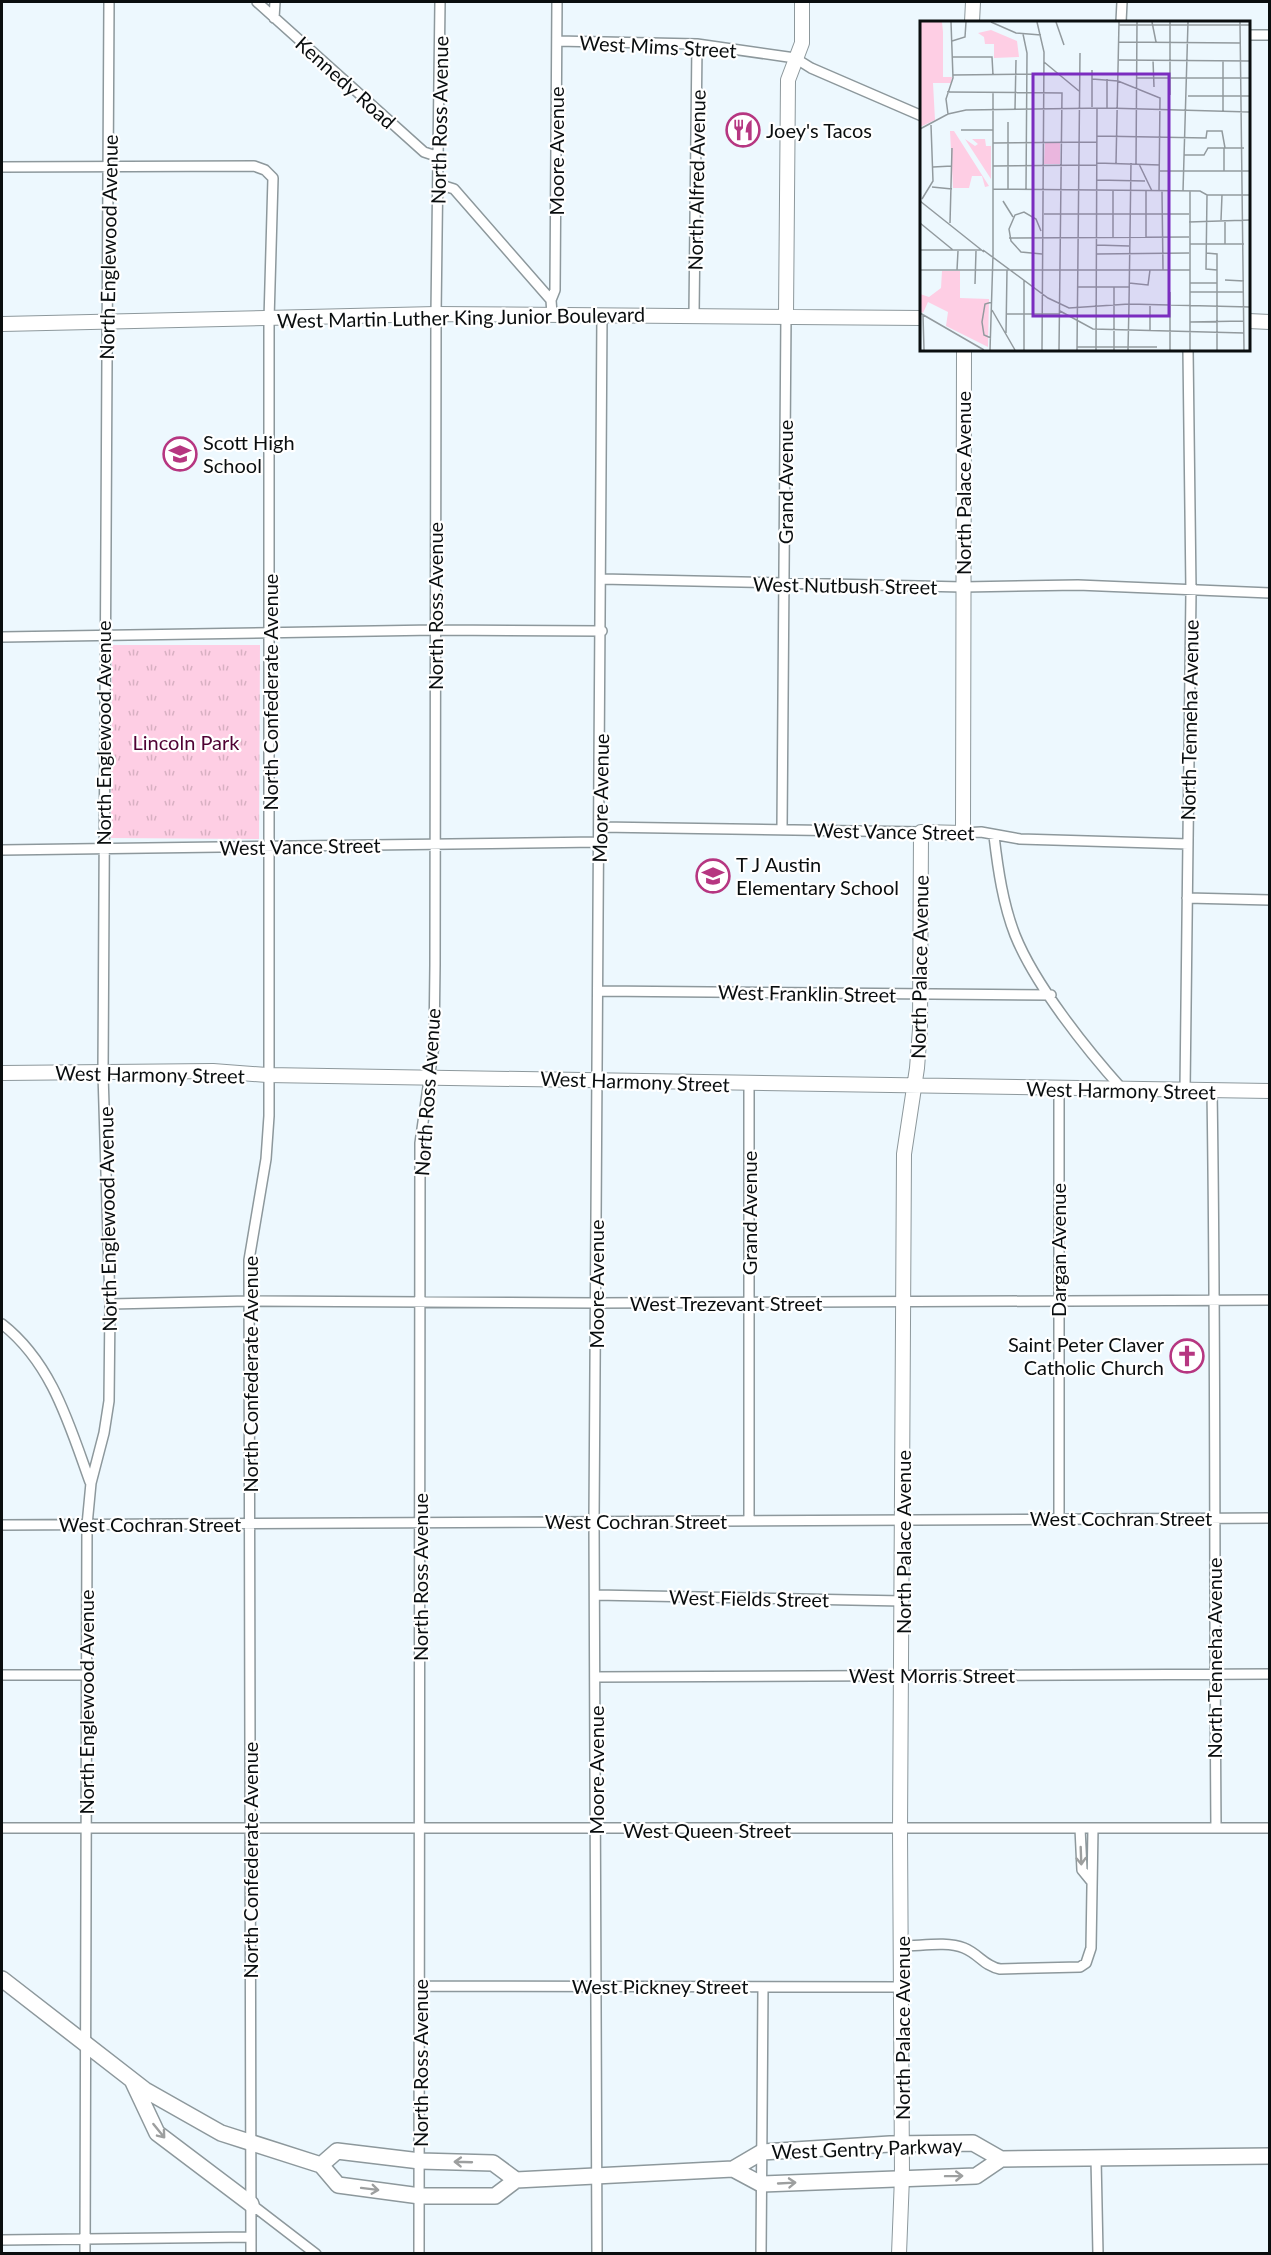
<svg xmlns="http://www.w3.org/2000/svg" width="1271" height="2255" viewBox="0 0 1271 2255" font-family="Lato,sans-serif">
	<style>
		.park { fill: url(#park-tufts) }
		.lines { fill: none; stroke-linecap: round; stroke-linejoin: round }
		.street-casing { stroke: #8d989c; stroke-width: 12 }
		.secondary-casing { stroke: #8d989c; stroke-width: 16 }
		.primary-casing { stroke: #8d989c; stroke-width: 18 }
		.street { stroke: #fff; stroke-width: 9 }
		.secondary { stroke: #fff; stroke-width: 14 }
		.primary { stroke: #fff; stroke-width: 15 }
		.oneway { stroke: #9d9f9f }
		.labels { text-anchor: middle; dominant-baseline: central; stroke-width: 4.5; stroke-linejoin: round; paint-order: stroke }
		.street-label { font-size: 20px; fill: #0a0e0f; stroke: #fff }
		.poi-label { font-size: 20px; fill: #0a0e0f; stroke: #fff; text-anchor: start }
		.park-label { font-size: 20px; fill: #500234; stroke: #fff }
		.inset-road { fill: none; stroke: #929a9e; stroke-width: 1.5 }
		.view { fill: #7b2cbf; fill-opacity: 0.15; stroke: #7b2cbf; stroke-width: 3 }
		.inset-edge { fill: none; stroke: #0a0e0f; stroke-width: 3 }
	</style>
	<defs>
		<pattern id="park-tufts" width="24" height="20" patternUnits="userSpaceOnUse" patternTransform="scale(1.5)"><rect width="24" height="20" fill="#fecee4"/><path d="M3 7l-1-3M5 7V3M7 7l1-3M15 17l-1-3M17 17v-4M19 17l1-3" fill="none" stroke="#d8b0c2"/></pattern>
	</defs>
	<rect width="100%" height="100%" fill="#edf8fe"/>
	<!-- park -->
	<path class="park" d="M112,645h148l-1,194 -148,-1z"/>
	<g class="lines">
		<defs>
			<path id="street" d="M257,2l167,150 15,5
				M274,18l1,-16
				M1121,22l1,-20
				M1248,35h22
				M557,41l140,3 98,14 16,10 111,48
				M2,167l252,-1 11,4 8,8 -4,142v796l-3,43 -17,101 2,994
				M438,184l16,5 97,111 1,14
				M551,300l4,-10 2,-288
				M694,315l3,-271
				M601,579l362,8 115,-2 192,8
				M2,637l433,-7 167,1
				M600,827l321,5
				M782,829l4,-514
				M963,833l18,-1 39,7 168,5
				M994,836c4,34 9,68 21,99 20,50 72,115 108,155
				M2,850l597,-8
				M1187,898l83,2
				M599,991l452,4
				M1185,1090l6,-499 -3,-241
				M1212,1091c4,246 2,492 4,737
				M110,1304l139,-3 347,2 674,-3
				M2,1324c50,39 67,100 88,158
				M1059,1518v-429
				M749,1521v-437
				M2,1525l1268,-7
				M595,1595l308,6
				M2,1675h85
				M595,1677l675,-3
				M2,1828h1268
				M1080,1828l2,42 9,11
				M903,1946c18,0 44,-5 61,2 15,6 20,18 36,21l80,-2 6,-4 5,-15 2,-120
				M419,1986l482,1
				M1096,2158l2,96
				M251,2204l65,50
				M2,2240l249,-3
				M85,2254l2,-729 4,-42 13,-50 5,-32 1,-97 -7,-231 6,-1071
				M419,2254l1,-1111 14,-98 1,-80 1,-651 4,-312
				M597,2254l-3,-733 8,-1207
				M761,2254l2,-267"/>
			<path id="secondary" d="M972,22l1,-20
				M786,315l2,-235 14,-37v-41
				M1248,321l22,1
				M2,324l434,-10 486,4
				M2,1073l211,-2 54,4 1003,16
				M899,2254l3,-77 -2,-347 4,-676 13,-86 3,-39 1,-197 42,1 1,-483"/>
			<path id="primary" d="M2,1979l143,111 76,43 100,32 17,20 82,11h75l21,-16 217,-11 29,-17 128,-8 83,-1 28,16 269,-3
				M133,2082l24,51 94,71
				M321,2165l16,-14 83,10 73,2 23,17
				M733,2169l28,15 215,-8 25,-17"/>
		</defs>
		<!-- street casing -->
		<use href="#street" class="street-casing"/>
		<!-- secondary casing -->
		<use href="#secondary" class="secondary-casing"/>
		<!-- primary casing -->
		<use href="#primary" class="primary-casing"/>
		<!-- street -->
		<use href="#street" class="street"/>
		<!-- secondary -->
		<use href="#secondary" class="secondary"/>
		<!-- primary -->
		<use href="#primary" class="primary"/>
	</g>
	<!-- one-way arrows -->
	<defs><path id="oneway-shaft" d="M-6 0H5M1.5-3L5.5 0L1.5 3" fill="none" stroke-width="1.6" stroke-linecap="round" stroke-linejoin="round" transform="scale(1.5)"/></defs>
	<g class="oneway">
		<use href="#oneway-shaft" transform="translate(1081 1856) rotate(88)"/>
		<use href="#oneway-shaft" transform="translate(159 2131) rotate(51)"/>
		<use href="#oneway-shaft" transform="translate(463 2162) rotate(-178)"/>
		<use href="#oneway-shaft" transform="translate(954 2176) rotate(-1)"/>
		<use href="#oneway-shaft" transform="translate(787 2183) rotate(-3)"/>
		<use href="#oneway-shaft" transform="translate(370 2189) rotate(7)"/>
	</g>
	<!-- icons -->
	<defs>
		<symbol id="restaurant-ring" viewBox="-11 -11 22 22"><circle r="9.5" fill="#fff" stroke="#b63681" stroke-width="1.5"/><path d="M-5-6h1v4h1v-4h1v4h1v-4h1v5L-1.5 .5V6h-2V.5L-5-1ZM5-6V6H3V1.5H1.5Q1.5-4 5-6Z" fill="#b63681"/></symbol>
		<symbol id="school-ring" viewBox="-11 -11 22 22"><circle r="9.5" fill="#fff" stroke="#b63681" stroke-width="1.5"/><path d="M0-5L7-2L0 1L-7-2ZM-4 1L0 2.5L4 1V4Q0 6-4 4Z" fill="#b63681"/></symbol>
		<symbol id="church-ring" viewBox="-11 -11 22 22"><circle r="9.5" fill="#fff" stroke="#b63681" stroke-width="1.5"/><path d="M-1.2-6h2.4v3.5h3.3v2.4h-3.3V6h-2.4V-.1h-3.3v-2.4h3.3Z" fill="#b63681"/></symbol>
	</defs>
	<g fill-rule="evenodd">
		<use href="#restaurant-ring" x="724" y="111" width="38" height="38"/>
		<use href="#school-ring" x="161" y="435" width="38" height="38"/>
		<use href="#school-ring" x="694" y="857" width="38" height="38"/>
		<use href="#church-ring" x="1168" y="1337" width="38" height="38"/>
	</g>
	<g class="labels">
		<!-- street labels -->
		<g class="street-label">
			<text transform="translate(658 46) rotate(3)">West Mims Street</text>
			<text transform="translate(346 82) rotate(42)">Kennedy Road</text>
			<text transform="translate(439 120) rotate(-89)">North Ross Avenue</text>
			<text transform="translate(556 151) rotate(-90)">Moore Avenue</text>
			<text transform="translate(696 180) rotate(-89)">North Alfred Avenue</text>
			<text transform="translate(108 247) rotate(-89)">North Englewood Avenue</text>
			<text transform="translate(461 317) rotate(-1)">West Martin Luther King Junior Boulevard</text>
			<text transform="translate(785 482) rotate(-90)">Grand Avenue</text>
			<text transform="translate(963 483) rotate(-90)">North Palace Avenue</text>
			<text transform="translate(845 585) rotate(1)">West Nutbush Street</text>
			<text transform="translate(435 606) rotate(-90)">North Ross Avenue</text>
			<text transform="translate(270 692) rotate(-90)">North Confederate Avenue</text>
			<text transform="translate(1189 720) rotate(-89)">North Tenneha Avenue</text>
			<text transform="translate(103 733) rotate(-90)">North Englewood Avenue</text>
			<text transform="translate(600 798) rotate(-89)">Moore Avenue</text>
			<text transform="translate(894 831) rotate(1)">West Vance Street</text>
			<text transform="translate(300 846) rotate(-1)">West Vance Street</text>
			<text transform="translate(919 967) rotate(-89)">North Palace Avenue</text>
			<text transform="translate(807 993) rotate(1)">West Franklin Street</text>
			<text transform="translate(150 1074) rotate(1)">West Harmony Street</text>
			<text transform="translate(635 1081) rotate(2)">West Harmony Street</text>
			<text transform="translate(1121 1090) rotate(1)">West Harmony Street</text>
			<text transform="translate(427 1092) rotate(-86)">North Ross Avenue</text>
			<text transform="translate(749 1213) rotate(-90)">Grand Avenue</text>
			<text transform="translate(107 1219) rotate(-91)">North Englewood Avenue</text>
			<text transform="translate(1058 1250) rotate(-90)">Dargan Avenue</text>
			<text transform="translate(596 1284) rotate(-90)">Moore Avenue</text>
			<text x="726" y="1303">West Trezevant Street</text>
			<text transform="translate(250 1374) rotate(-90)">North Confederate Avenue</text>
			<text x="1121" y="1518">West Cochran Street</text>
			<text x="636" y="1521">West Cochran Street</text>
			<text x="150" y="1524">West Cochran Street</text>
			<text transform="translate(903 1542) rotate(-90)">North Palace Avenue</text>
			<text transform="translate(420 1577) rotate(-90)">North Ross Avenue</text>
			<text transform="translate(749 1598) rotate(1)">West Fields Street</text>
			<text transform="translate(1214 1658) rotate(-90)">North Tenneha Avenue</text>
			<text x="932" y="1675">West Morris Street</text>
			<text transform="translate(86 1702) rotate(-90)">North Englewood Avenue</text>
			<text transform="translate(596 1770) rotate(-90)">Moore Avenue</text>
			<text x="707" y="1830">West Queen Street</text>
			<text transform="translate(250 1860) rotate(-90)">North Confederate Avenue</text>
			<text x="660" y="1986">West Pickney Street</text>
			<text transform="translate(902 2028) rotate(-90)">North Palace Avenue</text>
			<text transform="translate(420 2063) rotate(-90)">North Ross Avenue</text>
			<text transform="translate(867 2148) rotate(-2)">West Gentry Parkway</text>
		</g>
		<!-- poi labels -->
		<g class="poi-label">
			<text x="766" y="130">Joey's Tacos</text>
			<text x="203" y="442">Scott High<tspan x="203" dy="23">School</tspan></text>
			<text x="736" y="864">T J Austin<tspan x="736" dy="23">Elementary School</tspan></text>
			<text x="1164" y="1344" text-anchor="end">Saint Peter Claver<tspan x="1164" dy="23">Catholic Church</tspan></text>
		</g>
		<!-- park labels -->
		<g class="park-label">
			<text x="186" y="742">Lincoln Park</text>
		</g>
	</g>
	<!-- overview -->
	<g transform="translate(920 21)">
		<rect width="330" height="330" fill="#edf8fe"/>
		<path d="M1,1h21l1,10h-23zM71,9l26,11 2,16 -25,1v-14h-9l-1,-7 -6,-4zM30,110h4l35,55 -4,1 -3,-11h-10l-3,12h-16zM45,118l10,7 3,-2 -6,-5h13l1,7h5v33z" fill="#fecee4"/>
		<path d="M0,11h23v45h9l-1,6h-18l2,37 -15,7zM125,122h15v21h-16zM22,250h18v27l29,1 -1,48 -42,-21 2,-14 -20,-10 -5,11 -3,-2v-17l9,3 12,-9z" fill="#fecee4"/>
		<path class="inset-road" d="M71,1l25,11 25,2M117,1l7,30 -2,298M136,1l8,23M232,1l4,20M250,1v73M320,1l4,328M199,4h131M103,13l4,19 -1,136M32,20l13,-4 1,-15M198,21l122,1M33,36h39l1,18M199,39l131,1M233,39l1,27M303,40v50M124,41l35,29M33,54l91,-1M217,57h113M172,58l26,2 42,17 -1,93M27,71l115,1 -3,257M268,75h62M172,86v-37M187,87v-29M95,88l1,-49M28,93l-2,-15 7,-21 -2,-56M88,101v67M0,108l28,-15 18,-4 141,-2 143,4M41,109h32M177,115l109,2 1,-7h15l3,17M73,122l104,-1M264,134h20l4,-7h36M177,142l63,2M196,142l3,-141M216,143l1,-142M219,143l13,27M73,145l104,-1M13,146l19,-1M240,150h90M304,150v-23M177,159l48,1M12,166l20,2M73,168l207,2 7,4h43M242,170l1,79M263,170l5,-169M270,170v159M287,174l-1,74 11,1M2,178l11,-18 -2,-56M0,180l64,51M83,180l10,16M124,193h145M301,199l1,-25M305,199v24M269,201l61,-2M0,202l33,27M30,202l2,-75M121,210l-5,-12 -12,-7 -9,3 -6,14 2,12 10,11 21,2M193,216v-46M226,216v-46M89,217l180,-1M270,223h54M176,224l33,1M0,229h62M63,229l65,48 21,10 60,-4 121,3M286,232l11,1v96M176,233l93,-1M73,234v-163M0,249h270M37,249l1,-19M305,259l19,1M209,262l19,2 2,-15M270,262h27M55,263l1,-33M157,266h52M250,271v58M270,271h54M209,283l2,-141M230,285v26M72,289l23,40M140,290l33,18 151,4M0,292l64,37M87,293h52M3,294l1,35M270,301l54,-1M86,312l1,-63M71,317l-7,-3 -2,-13 3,-18 7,-2M157,326h80M70,329l3,-95M104,329v-70M157,329l3,-297M176,329l1,-242M194,329v-63M208,329l1,-46"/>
		<path class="view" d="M113,53h136v242h-136z"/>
		<rect width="330" height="330" class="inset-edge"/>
	</g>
	<!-- border -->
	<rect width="1271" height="2255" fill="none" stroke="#0a0e0f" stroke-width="6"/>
</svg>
